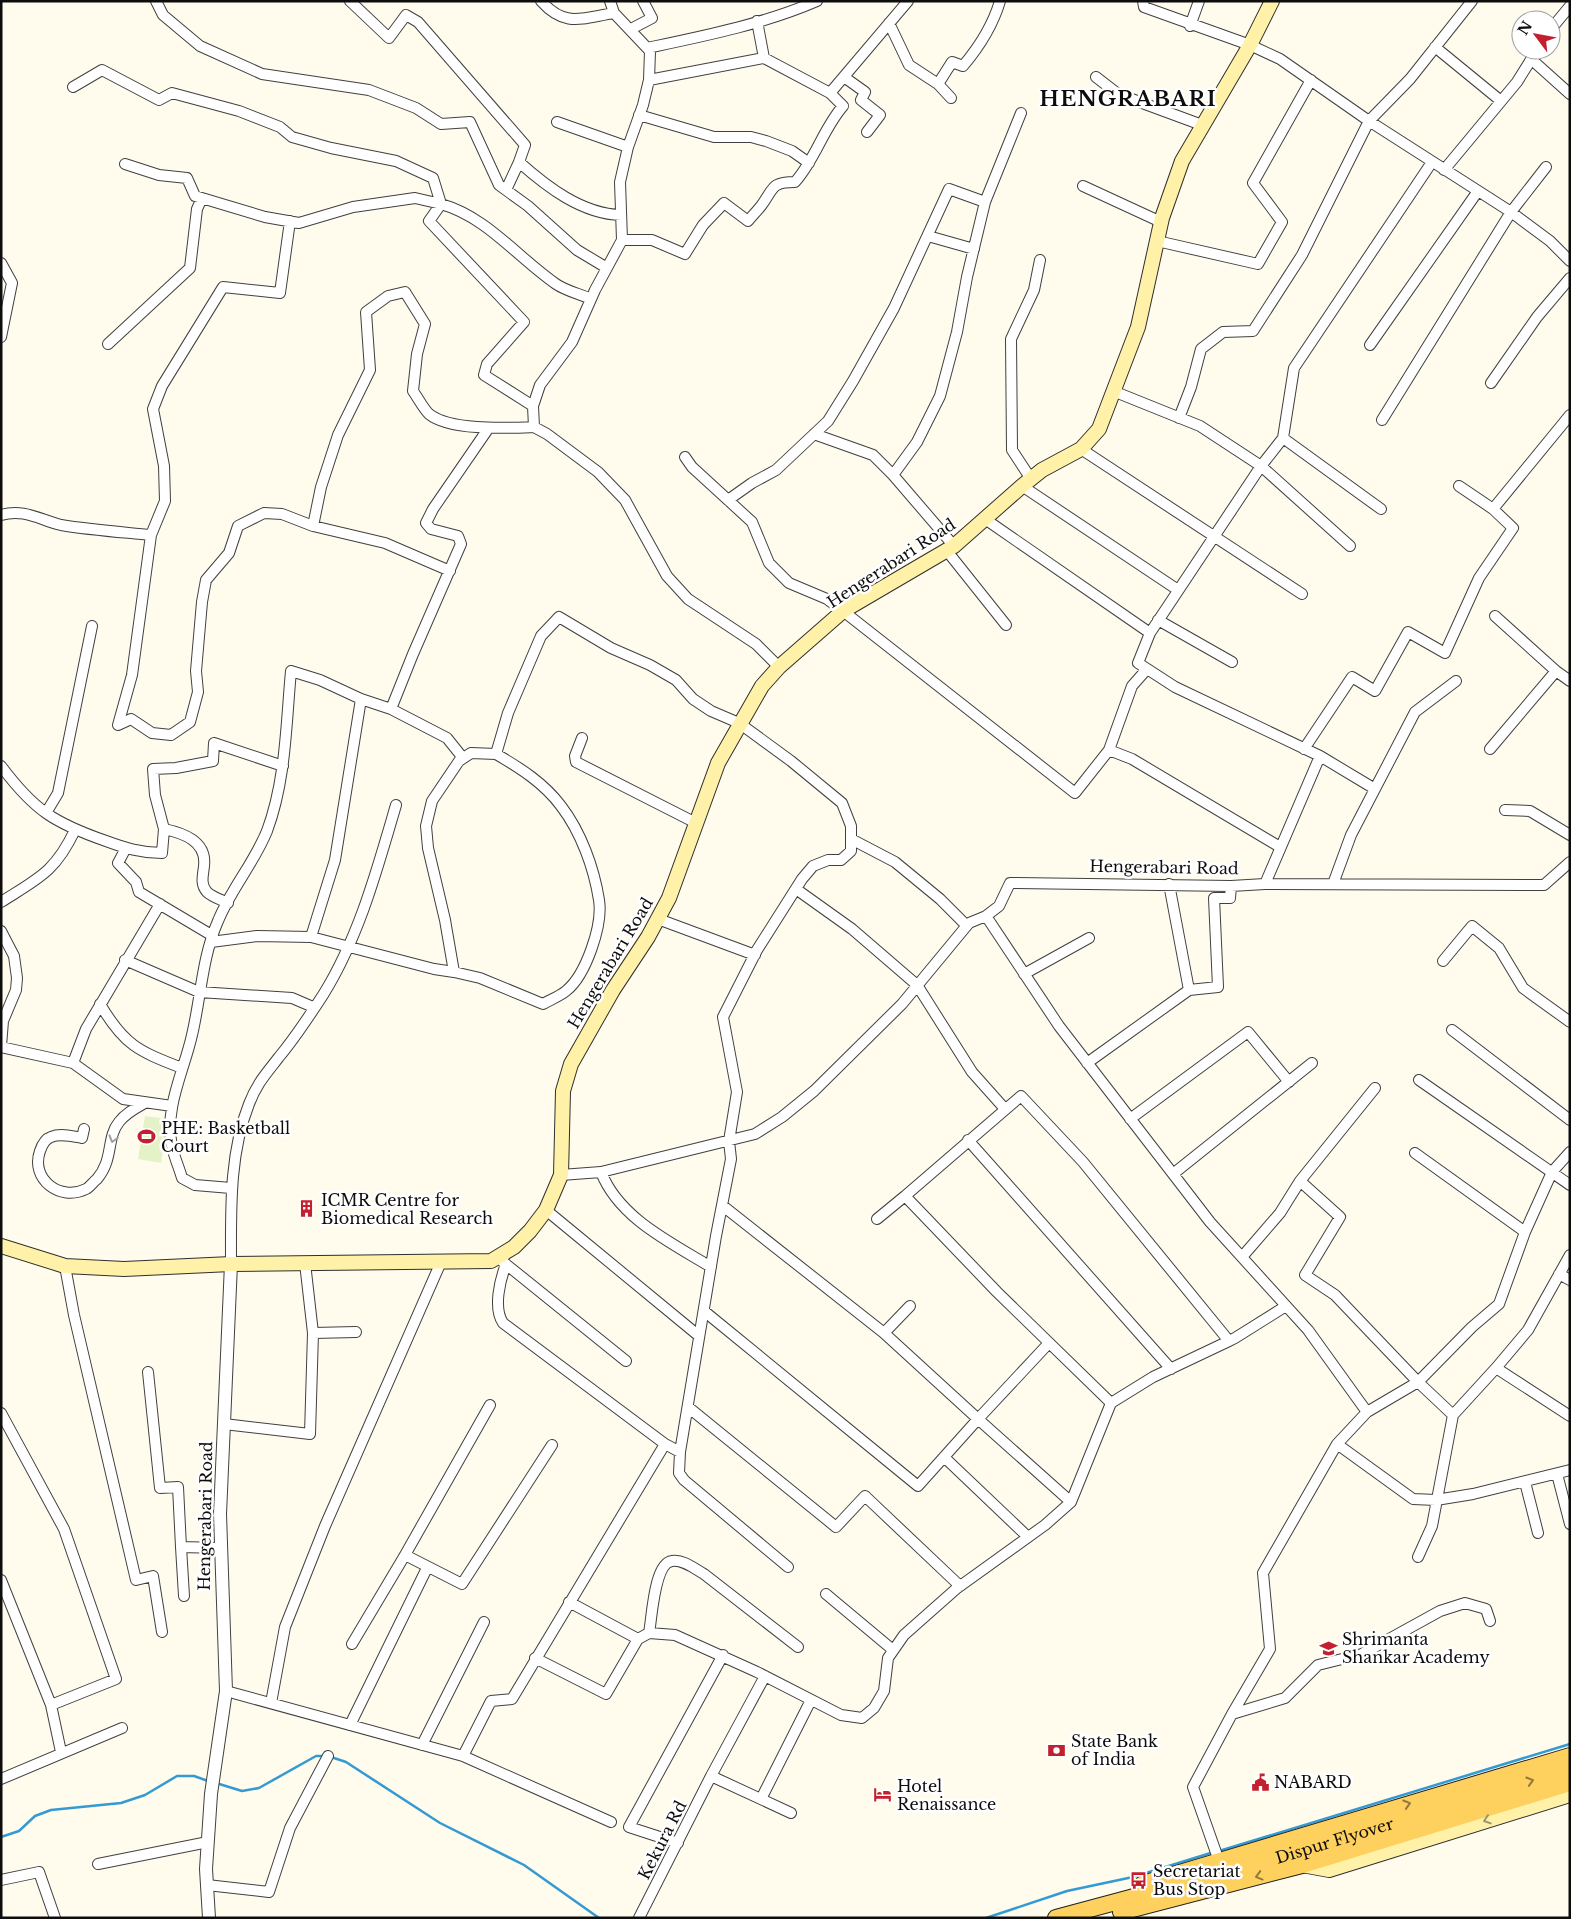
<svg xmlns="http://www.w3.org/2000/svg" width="1571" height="1919" viewBox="0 0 1571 1919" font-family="'Libre Baskerville',serif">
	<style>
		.pitch { fill: #e5f2c7 }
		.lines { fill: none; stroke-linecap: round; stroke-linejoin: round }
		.stream { stroke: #339ad3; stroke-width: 2.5 }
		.minor-casing { stroke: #404040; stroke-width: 12 }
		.tertiary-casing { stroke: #404040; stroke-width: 14 }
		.secondary-casing { stroke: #2f2f2f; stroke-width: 16 }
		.primary-casing { stroke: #1e1e1e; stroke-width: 18 }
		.minor { stroke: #fff; stroke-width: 10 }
		.tertiary { stroke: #fff; stroke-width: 12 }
		.secondary { stroke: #fff2a8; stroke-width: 14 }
		.primary { stroke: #fed05e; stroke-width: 16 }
		.oneway { stroke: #9e9e9e }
		.oneway2 { stroke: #92783a }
		.oneway3 { stroke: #9e966a }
		.labels { text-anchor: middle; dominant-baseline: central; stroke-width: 5; stroke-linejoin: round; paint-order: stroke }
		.street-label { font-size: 16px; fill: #0d0d0d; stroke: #fff }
		.poi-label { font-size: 16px; fill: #0d0d0d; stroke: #fff; text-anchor: start }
		.district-label { font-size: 21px; font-weight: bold; letter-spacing: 1px; fill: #0d0d0d; stroke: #fff }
	</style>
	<rect width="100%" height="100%" fill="#fffbed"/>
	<!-- pitch -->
	<path class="pitch" d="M145,1116l23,3 -7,44 -23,-4z"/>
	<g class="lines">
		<!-- stream -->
		<path class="stream" d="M331,1757l15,5 94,61 84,42 75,53
			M216,1783l26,8 17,-3 57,-32h10
			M1,1837l18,-6 16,-15 16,-6 70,-7 24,-8 32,-19h17l14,5
			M1219,1851l351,-107
			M986,1918l81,-27 66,-14 81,-25"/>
		<defs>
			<path id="minor" d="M156,1l7,14 37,31 62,28 107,16 47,18 25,16 29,-2 29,63 29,21 49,44 30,18
				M350,1l39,37 17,-23 12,7 107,123 -6,17
				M541,1c24,27 41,17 73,12
				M610,1l4,12 36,38 -1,29 -6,25 -15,42 -8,35 2,58 -27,50 -23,52 -32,43 -7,21 1,21 13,7 51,38 27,28 42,76 21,23 68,45 23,23
				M1143,1l1,6 106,38 30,14 89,62 142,91 39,29 20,20
				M757,21l7,37
				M889,23l20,42 29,19
				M1190,26l9,-25
				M631,29l21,-11 -9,-17
				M1551,29l19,-23
				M1435,47l66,54
				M647,48c57,-12 117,-24 170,-47
				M1531,59l39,35
				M844,77l21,15 -4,8 19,15 -13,17
				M1096,77l22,17 84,31
				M649,80l115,-22 66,35 78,-92
				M73,87l29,-17 57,30 13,-7 67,18 41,16 12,10 39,11 65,13 37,17 8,26c46,13 76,53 115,80 10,7 24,10 35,15
				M951,98l-13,-14 14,-22 11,4c16,-19 30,-41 37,-65
				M639,115l75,22h37l15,4 26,10 17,12
				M557,122l71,25
				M125,164l34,11 28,3 8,18 70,21 34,6 54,-16 62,-9 26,6 -12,17 95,101 -37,42 -3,11 49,31
				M1444,170l73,-88 20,-32
				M1083,186l78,36
				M506,190l13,-28c28,25 63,52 102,53
				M928,236l46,13
				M622,240h30l33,14 18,-29 21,-22 24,18c4,-5 9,-10 13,-15 13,-17 9,-24 34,-24 20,-22 28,-53 48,-76l-13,-13
				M1157,241l101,23 24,-42 -29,-39 58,-103
				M1,263l11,20 -11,54
				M108,344l82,-76 7,-59 5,-11
				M1370,345l108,-154
				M1491,383l46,-66 33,-39
				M1113,391l87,35 61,40 89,80
				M1179,418l12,-31 10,-38 22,-17 30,-1 49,-76 67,-134 41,-42 62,-78
				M1382,420l129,-208 35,-45
				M814,434l59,21 20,20 61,71
				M1283,438l98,71
				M1081,449l221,145
				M685,457l7,10 60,55 17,41 20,20 38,16 16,12 232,182 34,-43 23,9 148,88
				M893,475l24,-33 23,-46 17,-64 10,-55 18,-75 36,-89
				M1031,479l-19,-29 -1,-111 23,-49 6,-30
				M1022,486l156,104
				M1459,486l34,23 77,-94
				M728,500l24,-17 24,-13 52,-49 25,-40 41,-73 55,-119 36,13
				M1,515c23,-7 39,5 60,10 30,5 60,7 90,10l-19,140 -14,50 13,-6 21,14 19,2 19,-13 8,-30 -2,-21 6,-69 4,-22 23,-27 9,-27 26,-13 18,1 31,12 8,-39 17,-52 32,-65 -4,-58 22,-16 17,-4 20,32 -8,30 -4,37c5,7 10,17 16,23 21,17 78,14 105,13
				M985,519l165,114 -12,30 37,24 145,69 55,33
				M313,526l72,17 65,28
				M151,535l14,-34 -1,-35 -11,-57 9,-23 61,-99 57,6 10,-72
				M947,551l59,74
				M1495,616l61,55
				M1158,620l74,42
				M1150,633l111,-167 22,-28 11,-70 138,-206
				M391,709l22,-55 48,-110 -3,-8 -27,-7 -5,-6 7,-14 55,-80
				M582,738l-7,18 1,6 120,61
				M1304,749l48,-72 23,14 33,-59 37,21 34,-75 34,-50 -20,-19
				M1490,749l66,-78 14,10
				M1109,750l23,-64 15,-17
				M1,766c33,44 53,57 105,75 19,7 35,12 56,12l2,-24 -9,-34 -2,-26 23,-1 37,-7 1,-18 69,23
				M1505,810l25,1 40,24
				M46,813l12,-20 34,-167
				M164,829c19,4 43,12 40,37 -1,10 -4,18 3,26 5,5 15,8 21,11
				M851,839l44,23 45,37 26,26
				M126,848l-8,15 18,19 3,10 74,44
				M1265,884l55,-128
				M1333,884l18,-49 64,-123 41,-31
				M796,889l56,40 65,56 55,87 33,37
				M1,902c38,-24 54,-30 74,-72
				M160,904l-74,125 -13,34 50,36 49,7
				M986,916l73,110 67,87 84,109 98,108 59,82 -30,32 76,55 23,1 37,-6 97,-24
				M658,919l97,36
				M1,931l13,25 3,22 -1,12 -13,31 -2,25
				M311,937l24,-77 26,-161
				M211,942l46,-6 54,1 123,32 20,3 -9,-52 -17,-72 -2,-22 6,-25 27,-40 12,-8 25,1 12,-41 33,-77 18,-19 52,31 39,17 26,15 17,19 18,12 28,12 52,38 51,42 9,23v25l-10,9h-13l-15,6 -11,13 -45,71 -34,67 14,75 -8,49 2,18 -15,77 -36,216 -15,-8 -153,255 -21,2 -28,55
				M125,960l74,32 93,6 21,9
				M1443,961l29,-35 27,22 24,40 47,34
				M454,972l26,6 63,26c7,-4 17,-8 23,-13 20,-16 37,-66 33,-91 -5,-32 -18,-68 -38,-94 -17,-23 -41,-38 -65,-52
				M1024,974l65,-36
				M1189,990l29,-3 -4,-89h16l1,-12
				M100,1004c24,41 38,47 82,64
				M1452,1030l118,90
				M1,1047l72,16
				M1087,1063l102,-73 -20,-106
				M1419,1080l151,105
				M1130,1119l118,-87 41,50
				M84,1129l-2,9c-10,-2 -22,-5 -31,-1 -6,2 -9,8 -11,14 -10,28 20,51 46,38 4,-2 7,-7 11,-10 17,-20 9,-41 22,-57 6,-8 15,-13 24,-18
				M968,1140l203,229
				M1415,1153l110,79 -26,72 -27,23 -54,55 35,33 43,-47
				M601,1172c18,46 69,70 110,95
				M1173,1174l139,-111
				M561,1175l40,-3 154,-38 27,-17 32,-26 88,-87 67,-81 17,-7 13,-10 11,-23 221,3 34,-2 279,1 26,-23
				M231,1188l-36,-3 -13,-7c-3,-11 -8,-21 -10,-32 -8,-38 12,-75 20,-111 9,-38 10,-78 26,-114 13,-32 36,-58 49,-90 19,-51 19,-107 24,-160l29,9 41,19 30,10 56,29 16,20
				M723,1206l161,127 94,86 71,-76
				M546,1210l153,126
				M877,1219l28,-23
				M1525,1232l27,-60 18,-20
				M1570,1255l-42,75 -32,38 74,48
				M1242,1257l38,-44 20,-32
				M502,1261l124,100
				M231,1264c0,-53 -2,-110 18,-160 8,-21 17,-30 30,-47 16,-19 31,-42 44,-62 36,-58 54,-125 73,-190
				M506,1264c-6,16 -13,44 -3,59l162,121
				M65,1266l9,49 62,265 17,-4 9,56
				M1559,1274l11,6
				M704,1311l214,175 60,-67 93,83
				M313,1333l43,-1
				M884,1333l26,-27
				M1229,1341l-146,-179 -62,-66 -116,100 92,96 114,111 42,-26 76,-36 6,-3 51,-32
				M148,1372l12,116 18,-1 3,60
				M688,1407l148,120 29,-31 95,90
				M1367,1412l51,-30 -83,-87 -30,-20 35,-58 -40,-36 75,-93
				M1,1413l63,116 52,150 -65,26 -50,-125
				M224,1424l86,10 3,-101 -8,-70
				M680,1452l-1,21 5,7 104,87
				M944,1457l84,80
				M1557,1474l13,50
				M1525,1482l13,51
				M405,1555l57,29 90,-139
				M1418,1557l14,-31 21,-111
				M826,1594l67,56
				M184,1596l-3,-49 39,1
				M569,1602l69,37
				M649,1633c3,-15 5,-70 23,-72 11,-2 23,8 32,13l94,73
				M352,1644l53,-89 85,-150
				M535,1658l71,36 32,-55 11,-6 26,2 82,37 84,43 21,3 12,-10 10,-17 4,-33 16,-23 52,-46 89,-64 26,-23 40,-99
				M765,1676l-54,100 80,37
				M226,1691l237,65 148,66
				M271,1703l14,-76 40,-101 116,-264
				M51,1705l10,47
				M1232,1714l38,-65 -7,-76 74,-129
				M350,1725l77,-157
				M422,1745l62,-123
				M1,1779l121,-51
				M761,1799l50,-99
				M678,1843l-49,-16 94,-172
				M1219,1861l-26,-74 39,-73 53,-16 33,-33 44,-11 78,-43 25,-8 21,6 4,12
				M98,1864l110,-22
				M1,1880l38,-8 16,46
				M207,1885l62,7 21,-64 38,-72
				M639,1918l72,-142"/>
			<path id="tertiary" d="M209,1918l-3,-49 5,-75 15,-103 -6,-177 11,-250"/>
			<path id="secondary" d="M1,1246l64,20 59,3 107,-5 260,-3 23,-14 16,-16 16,-21 15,-35 2,-84 8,-27 42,-74 35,-53 21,-39 49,-135 44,-77 17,-19 64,-56 111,-65 68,-60 20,-16 39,-21 18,-20 39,-102 24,-109 20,-57 68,-116 22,-44
				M1302,1865l27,5 241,-75"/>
			<g id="primary">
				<path d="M1143,1884l427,-128"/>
				<path d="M1121,1912l181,-47 268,-82"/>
				<path id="s1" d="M1056,1918l201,-54 313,-95"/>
			</g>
		</defs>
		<!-- minor casing -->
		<use href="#minor" class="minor-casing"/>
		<!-- tertiary casing -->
		<use href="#tertiary" class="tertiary-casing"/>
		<!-- secondary casing -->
		<use href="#secondary" class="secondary-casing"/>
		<!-- primary casing -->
		<use href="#primary" class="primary-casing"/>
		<!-- minor -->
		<use href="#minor" class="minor"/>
		<!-- tertiary -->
		<use href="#tertiary" class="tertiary"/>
		<!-- secondary -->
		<use href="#secondary" class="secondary"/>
		<!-- primary -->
		<use href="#primary" class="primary"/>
	</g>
	<!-- one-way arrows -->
	<defs><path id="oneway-chevron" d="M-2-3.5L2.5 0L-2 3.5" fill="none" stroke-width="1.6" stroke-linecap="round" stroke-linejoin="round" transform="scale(1.25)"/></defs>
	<use class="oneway" href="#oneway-chevron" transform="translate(113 1139) rotate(106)"/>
	<g class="oneway2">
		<use href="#oneway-chevron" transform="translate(1530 1781) rotate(-17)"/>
		<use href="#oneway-chevron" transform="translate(1407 1804) rotate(-17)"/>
		<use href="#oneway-chevron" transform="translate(1259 1876) rotate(165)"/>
	</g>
	<use class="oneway3" href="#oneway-chevron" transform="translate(1487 1820) rotate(162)"/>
	<!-- icons -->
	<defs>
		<symbol id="stadium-bare" viewBox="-9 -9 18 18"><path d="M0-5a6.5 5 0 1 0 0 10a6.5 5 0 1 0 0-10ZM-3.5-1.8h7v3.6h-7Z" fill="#c31f2e" stroke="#fff" stroke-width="2.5" paint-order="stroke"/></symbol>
		<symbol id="building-bare" viewBox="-9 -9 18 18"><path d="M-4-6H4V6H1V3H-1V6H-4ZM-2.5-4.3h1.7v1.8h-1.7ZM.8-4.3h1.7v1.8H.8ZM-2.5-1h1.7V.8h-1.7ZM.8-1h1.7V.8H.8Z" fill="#c31f2e" stroke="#fff" stroke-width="2.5" paint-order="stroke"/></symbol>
		<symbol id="school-bare" viewBox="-9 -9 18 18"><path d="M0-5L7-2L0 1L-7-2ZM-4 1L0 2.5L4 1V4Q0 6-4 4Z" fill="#c31f2e" stroke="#fff" stroke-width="2.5" paint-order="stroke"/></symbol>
		<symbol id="bank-bare" viewBox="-9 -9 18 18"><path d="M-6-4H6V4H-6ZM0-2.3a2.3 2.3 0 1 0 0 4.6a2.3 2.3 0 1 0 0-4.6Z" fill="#c31f2e" stroke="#fff" stroke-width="2.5" paint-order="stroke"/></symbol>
		<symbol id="civic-bare" viewBox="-9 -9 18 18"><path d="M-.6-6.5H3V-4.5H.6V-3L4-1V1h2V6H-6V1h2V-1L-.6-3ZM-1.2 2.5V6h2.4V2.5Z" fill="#c31f2e" stroke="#fff" stroke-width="2.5" paint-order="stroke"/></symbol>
		<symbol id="hotel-bare" viewBox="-9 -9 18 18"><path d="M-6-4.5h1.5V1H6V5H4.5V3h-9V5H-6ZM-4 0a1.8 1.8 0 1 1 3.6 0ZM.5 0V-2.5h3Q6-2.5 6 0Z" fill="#c31f2e" stroke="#fff" stroke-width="2.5" paint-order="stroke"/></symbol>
		<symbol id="bus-bare" viewBox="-9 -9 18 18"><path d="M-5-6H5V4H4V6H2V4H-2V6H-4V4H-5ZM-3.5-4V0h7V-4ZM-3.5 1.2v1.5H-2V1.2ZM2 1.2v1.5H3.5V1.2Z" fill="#c31f2e" stroke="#fff" stroke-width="2.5" paint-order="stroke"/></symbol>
	</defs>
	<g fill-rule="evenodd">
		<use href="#stadium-bare" x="134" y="1124" width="25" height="25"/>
		<use href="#building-bare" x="294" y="1196" width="25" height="25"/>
		<use href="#school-bare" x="1316" y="1636" width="25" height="25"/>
		<use href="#bank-bare" x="1044" y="1738" width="25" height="25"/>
		<use href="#civic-bare" x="1248" y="1770" width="25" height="25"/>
		<use href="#hotel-bare" x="870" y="1782" width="25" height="25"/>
		<use href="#bus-bare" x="1126" y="1868" width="25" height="25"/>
	</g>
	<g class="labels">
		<!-- street labels -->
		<g class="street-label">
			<text transform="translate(891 563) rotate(-33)">Hengerabari Road</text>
			<text transform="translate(1164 867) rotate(1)">Hengerabari Road</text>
			<text transform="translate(610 963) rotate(-59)">Hengerabari Road</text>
			<text transform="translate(205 1516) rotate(-89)">Hengerabari Road</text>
			<text transform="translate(662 1840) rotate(-63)">Kekura Rd</text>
			<text stroke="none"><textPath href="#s1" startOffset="289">Dispur Flyover</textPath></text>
		</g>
		<!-- poi labels -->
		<g class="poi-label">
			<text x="161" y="1128">PHE: Basketball<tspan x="161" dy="18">Court</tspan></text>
			<text x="321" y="1200">ICMR Centre for<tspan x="321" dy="18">Biomedical Research</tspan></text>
			<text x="1342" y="1639">Shrimanta<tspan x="1342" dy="18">Shankar Academy</tspan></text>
			<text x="1071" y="1741">State Bank<tspan x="1071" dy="18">of India</tspan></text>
			<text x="1274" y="1782">NABARD</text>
			<text x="897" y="1786">Hotel<tspan x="897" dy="18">Renaissance</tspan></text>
			<text x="1153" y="1871">Secretariat<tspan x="1153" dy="18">Bus Stop</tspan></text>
		</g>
		<!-- district labels -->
		<g class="district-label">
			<text x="1128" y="99">HENGRABARI</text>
		</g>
	</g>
	<!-- border -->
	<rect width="1571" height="1919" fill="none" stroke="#0d0d0d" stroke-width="5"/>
	<!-- north arrow -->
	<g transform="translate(1536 35) rotate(302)"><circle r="24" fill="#ffffff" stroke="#9e9e9e"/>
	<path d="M0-4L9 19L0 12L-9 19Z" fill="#c31f2e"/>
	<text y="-8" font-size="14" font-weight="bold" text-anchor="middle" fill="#0d0d0d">N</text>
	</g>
</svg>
